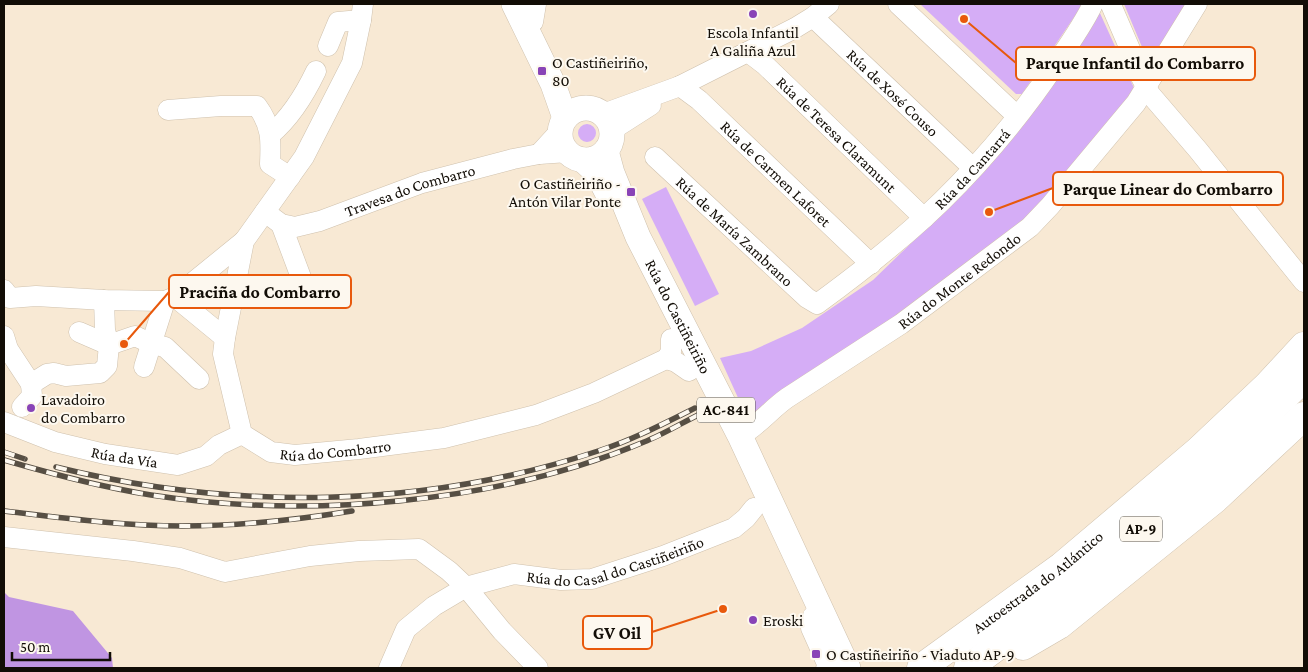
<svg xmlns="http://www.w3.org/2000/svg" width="1308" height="672" viewBox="0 0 1308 672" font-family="'Crimson Pro',serif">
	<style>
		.green { fill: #d5adf6 }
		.forest { fill: #c095e2 }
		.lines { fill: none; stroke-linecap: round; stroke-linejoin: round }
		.minor-casing { stroke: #cfc1ad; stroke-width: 21 }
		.major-casing { stroke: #cfc1ad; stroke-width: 26 }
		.highway-casing { stroke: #cfc1ad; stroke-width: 29 }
		.minor { stroke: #fff; stroke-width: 20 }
		.major { stroke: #fff; stroke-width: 25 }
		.highway { stroke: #fff; stroke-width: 28 }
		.rail-casing { stroke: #574f44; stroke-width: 5.5 }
		.rail { stroke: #fdf8ef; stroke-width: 4; stroke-dasharray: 11; stroke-linecap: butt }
		.minor-bridge-casing { stroke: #cfc1ad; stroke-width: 21; stroke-linecap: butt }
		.minor-bridge { stroke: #fff; stroke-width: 20 }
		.poi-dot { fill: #8944b7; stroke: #fdf8ef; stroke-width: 2 }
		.labels { text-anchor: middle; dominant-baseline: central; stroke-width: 4; stroke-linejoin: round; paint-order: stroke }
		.shield { fill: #fdf8ef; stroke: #58544c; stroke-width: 1 }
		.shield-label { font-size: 15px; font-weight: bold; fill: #120d06 }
		.poi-label { font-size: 16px; fill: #120d06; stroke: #fdf8ef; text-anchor: start }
		.street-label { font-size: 16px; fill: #120d06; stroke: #fdf8ef }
		.leader { fill: none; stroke: #e8590c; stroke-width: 2 }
		.callout-dot { fill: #e8590c; stroke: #fdf8ef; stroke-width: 2 }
		.callout { fill: #fdf8ef; stroke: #e8590c; stroke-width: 2 }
		.callout-label { font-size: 18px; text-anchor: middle; font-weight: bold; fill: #120d06 }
	</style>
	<rect width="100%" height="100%" fill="#f8e9d4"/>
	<!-- green -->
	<path class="green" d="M920,4h163l-61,90h-6z
		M1124,4h65l-36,54 -6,1z
		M1099,11l35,77 -4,10 -111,132 -270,192 -29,-64 31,-7 51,-23 71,-48 89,-86z
		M578 133a9 9 0 1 1 18 0a9 9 0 1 1-18 0Z
		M666,187l53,107 -24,12 -53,-107z"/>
	<!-- forest -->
	<path class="forest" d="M4,592l5,5 64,14 39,47 1,10h-109z"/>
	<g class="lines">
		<defs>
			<g id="minor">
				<path id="s1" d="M363,4l-2,16 -9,43 -48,94 -60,84 -19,97 -2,16 19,80 29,18 24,3 64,-6 85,-11 92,-23 58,-22 72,-34 5,-7v-13"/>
				<path d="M898,4l119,112"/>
				<path id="s2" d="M813,17l160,151"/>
				<path d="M533,22l3,-18"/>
				<path d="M328,46l10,-24 23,-2"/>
				<path id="s3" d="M748,52l17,13 159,153"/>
				<path d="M1141,77l9,17 48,56 106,132"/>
				<path id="s4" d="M680,86l19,14 172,164"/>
				<path d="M168,110l53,-4h36c15,20 14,35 13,58l20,13"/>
				<path d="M603,114l77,-28 115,-58 18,-11 16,-13"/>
				<path d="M612,130l39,-25"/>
				<path d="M271,134c19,-16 34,-40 45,-63"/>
				<path d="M539,154l21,-23"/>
				<path id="s5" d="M655,157l152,141 10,6c37,-27 73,-55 107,-86 47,-43 95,-99 131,-153 13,-19 28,-40 38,-61"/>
				<path id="s6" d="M265,212l16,12 14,3 25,-6 102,-38 91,-24 26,-5 29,-2"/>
				<path d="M281,224l21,56"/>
				<path d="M4,290l6,8 26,-2 68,4 61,1 10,-4 69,-56"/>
				<path d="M175,297l50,41"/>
				<path d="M79,332l30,13 26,-9 17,8 13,3 34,32"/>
				<path d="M4,336l4,13 23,35 16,-10 7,-1 12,3 34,-3 7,-7 2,-21 -4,-15 -1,-30"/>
				<path d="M666,359l10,3 13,9"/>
				<path d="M144,367l21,-66"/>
				<path d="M22,407l10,-11 -1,-12"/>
				<path id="s7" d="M4,422l51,20 50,12 73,11 28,-9 13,-11 23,-11"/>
				<path id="s8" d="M740,436c18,-10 30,-26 47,-38l114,-74 129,-97 20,-21 86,-103 61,-99"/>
				<path d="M4,537l129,14 47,7 45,14 85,-16 49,-5 60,-2 30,22 17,16 36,44 36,37"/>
				<path d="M813,616l-2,12 17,38 -2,2"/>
				<path id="s9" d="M389,668l17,-39 28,-23 32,-19 48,-13 47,6 31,-1 71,-23 71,-28 12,-10 8,-10"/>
			</g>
			<g id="major">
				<path d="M514,4l39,80 12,34"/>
				<circle cx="586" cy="134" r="26"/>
				<path id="s10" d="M606,151l6,22 26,64 102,199 108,232"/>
				<path d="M583,160l14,13 12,23"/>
			</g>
			<g id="highway">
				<path d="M1023,646l36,-21 156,-126 89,-83"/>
				<path id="s11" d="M921,668l141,-102 136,-115 69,-65 37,-40"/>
				<path d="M968,668l70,-52 142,-120 124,-118"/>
			</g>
		</defs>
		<!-- minor casing -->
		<use href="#minor" class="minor-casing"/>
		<!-- major casing -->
		<use href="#major" class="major-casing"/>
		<!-- highway casing -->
		<use href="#highway" class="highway-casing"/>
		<!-- minor -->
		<use href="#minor" class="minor"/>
		<!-- major -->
		<use href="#major" class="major"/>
		<!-- highway -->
		<use href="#highway" class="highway"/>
		<defs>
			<path id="rail" d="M4,452l21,7
				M4,460c48,14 97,27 147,35 156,24 346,9 493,-53 18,-7 36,-18 54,-27
				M56,467c178,44 368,42 542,-16 34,-11 65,-27 97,-43
				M4,511c59,7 118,15 178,15 57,0 114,-6 170,-15"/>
		</defs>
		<!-- rail casing -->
		<use href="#rail" class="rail-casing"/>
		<!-- rail -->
		<use href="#rail" class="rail"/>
		<defs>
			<path id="minor-bridge" d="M1111,5l28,65"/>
		</defs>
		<!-- minor-bridge casing -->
		<use href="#minor-bridge" class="minor-bridge-casing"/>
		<!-- minor-bridge -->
		<use href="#minor-bridge" class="minor-bridge"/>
	</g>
	<!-- markers -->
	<g class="poi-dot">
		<circle cx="753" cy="14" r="5"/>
		<rect x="537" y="66" width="10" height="10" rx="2.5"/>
		<rect x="626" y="187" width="10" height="10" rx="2.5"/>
		<circle cx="31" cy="408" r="5"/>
		<circle cx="753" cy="620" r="5"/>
		<rect x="811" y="649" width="10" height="10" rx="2.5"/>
	</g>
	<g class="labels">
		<!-- shield labels -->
		<g class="shield">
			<rect x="697" y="397.5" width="58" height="25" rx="4"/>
			<rect x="1120" y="516.5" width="42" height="25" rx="4"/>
		</g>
		<g class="shield-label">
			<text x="726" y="410">AC-841</text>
			<text x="1141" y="529">AP-9</text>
		</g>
		<!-- poi labels -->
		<g class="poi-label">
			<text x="753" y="32" text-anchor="middle">Escola Infantil<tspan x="753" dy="18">A Galiña Azul</tspan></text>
			<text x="552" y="62">O Castiñeiriño,<tspan x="552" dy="18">80</tspan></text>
			<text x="621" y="183" text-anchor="end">O Castiñeiriño -<tspan x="621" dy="18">Antón Vilar Ponte</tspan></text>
			<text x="41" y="399">Lavadoiro<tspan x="41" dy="18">do Combarro</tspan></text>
			<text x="763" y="620">Eroski</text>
			<text x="826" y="654">O Castiñeiriño - Viaduto AP-9</text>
		</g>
		<!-- street labels -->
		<g class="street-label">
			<text stroke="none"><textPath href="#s2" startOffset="110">Rúa de Xosé Couso</textPath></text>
			<text stroke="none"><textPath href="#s3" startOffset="121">Rúa de Teresa Claramunt</textPath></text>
			<text stroke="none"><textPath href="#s5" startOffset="425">Rúa da Cantarrá</textPath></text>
			<text stroke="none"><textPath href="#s4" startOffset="130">Rúa de Carmen Laforet</textPath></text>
			<text stroke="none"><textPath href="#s6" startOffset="155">Travesa do Combarro</textPath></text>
			<text stroke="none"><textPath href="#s5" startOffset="109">Rúa de María Zambrano</textPath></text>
			<text stroke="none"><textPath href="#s8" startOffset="269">Rúa do Monte Redondo</textPath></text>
			<text stroke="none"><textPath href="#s10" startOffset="181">Rúa do Castiñeiriño</textPath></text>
			<text stroke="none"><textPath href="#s1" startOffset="565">Rúa do Combarro</textPath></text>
			<text stroke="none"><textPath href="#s7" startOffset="126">Rúa da Vía</textPath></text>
			<text stroke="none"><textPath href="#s9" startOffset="270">Rúa do Casal do Castiñeiriño</textPath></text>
			<text stroke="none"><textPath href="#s11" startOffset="145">Autoestrada do Atlántico</textPath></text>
		</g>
	</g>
	<!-- callouts -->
	<path class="leader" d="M964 19L1016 63M989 212L1053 188M124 344L169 292M723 609L652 632"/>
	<g class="callout-dot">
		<circle cx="964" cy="19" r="5"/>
		<circle cx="989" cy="212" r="5"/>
		<circle cx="124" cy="344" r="5"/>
		<circle cx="723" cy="609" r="5"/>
	</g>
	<g class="callout">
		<rect x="1016" y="47" width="239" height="33" rx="5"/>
		<rect x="1053" y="172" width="230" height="33" rx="5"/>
		<rect x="169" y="275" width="182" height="33" rx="5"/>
		<rect x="583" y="616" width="69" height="33" rx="5"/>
	</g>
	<g class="callout-label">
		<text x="1135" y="69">Parque Infantil do Combarro</text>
		<text x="1168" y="195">Parque Linear do Combarro</text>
		<text x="260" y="298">Praciña do Combarro</text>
		<text x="617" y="639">GV Oil</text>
	</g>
	<!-- border -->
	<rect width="1308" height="672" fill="none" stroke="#120d06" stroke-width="10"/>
	<!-- scale -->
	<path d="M12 652v8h98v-8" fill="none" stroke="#120d06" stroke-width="2.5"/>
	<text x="20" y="652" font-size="15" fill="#120d06" stroke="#fdf8ef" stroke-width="4" paint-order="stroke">50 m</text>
</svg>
